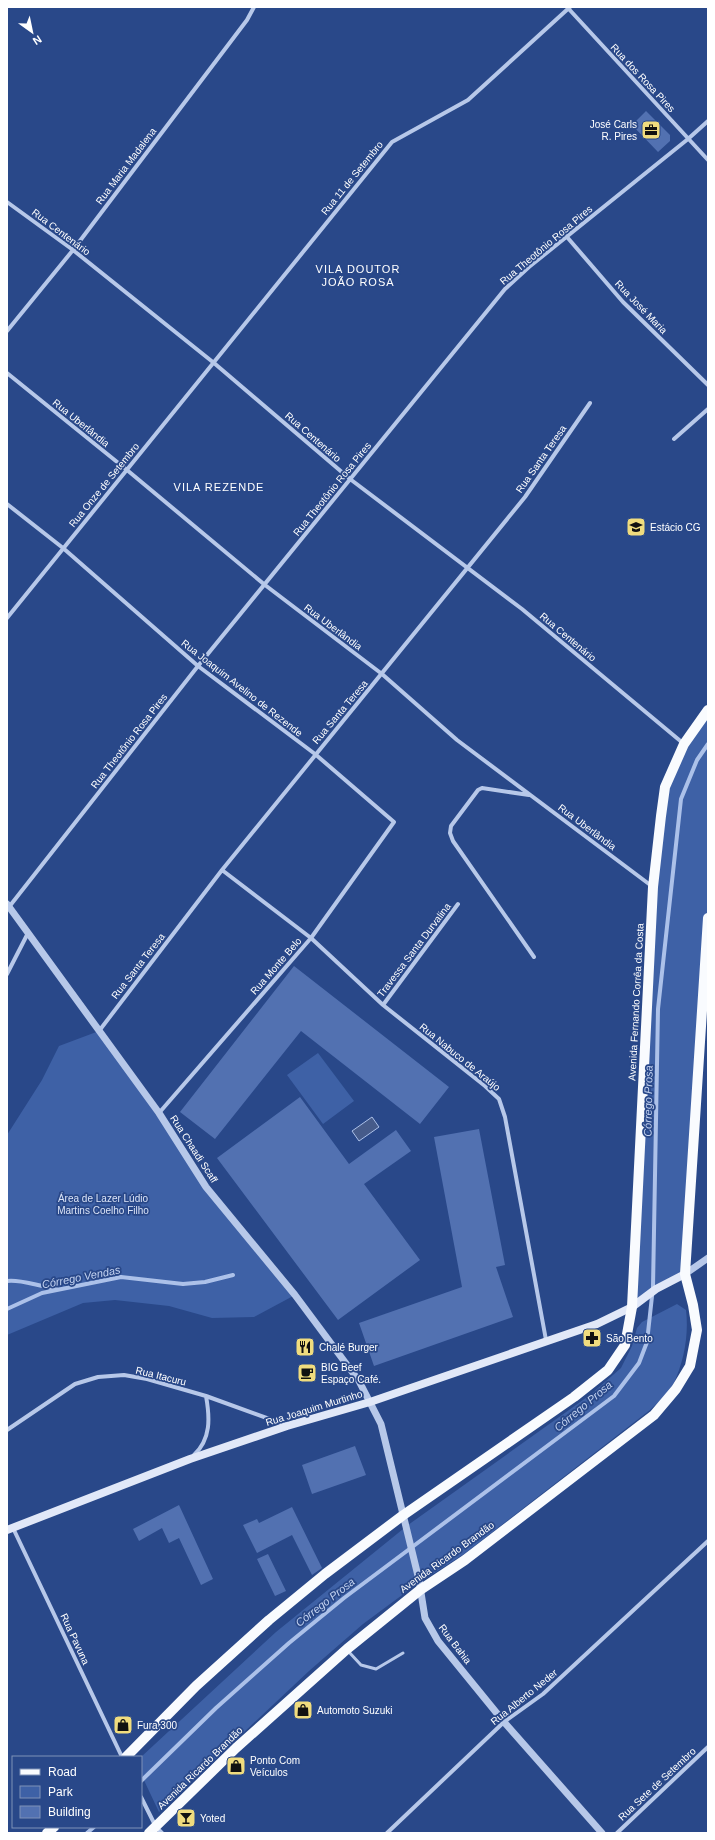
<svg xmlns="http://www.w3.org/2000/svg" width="715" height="1840" viewBox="0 0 715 1840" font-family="Helvetica,sans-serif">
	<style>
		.green { fill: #3e61a6 }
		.water { fill: #465b8a; stroke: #acc1e9 }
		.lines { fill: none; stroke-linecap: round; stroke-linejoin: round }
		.stream { stroke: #acc1e9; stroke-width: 4 }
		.building { fill: #5271b1 }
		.service { stroke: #b7c8e9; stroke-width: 3 }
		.minor { stroke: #b7c8e9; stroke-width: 4 }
		.tertiary { stroke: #b7c8e9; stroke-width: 7 }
		.secondary { stroke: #e1e8f8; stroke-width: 8 }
		.primary { stroke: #f9fbfe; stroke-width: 10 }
		.labels { text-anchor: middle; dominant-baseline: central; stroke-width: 3.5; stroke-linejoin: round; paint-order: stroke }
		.street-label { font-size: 10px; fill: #fff; stroke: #294889 }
		.poi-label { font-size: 10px; fill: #fff; stroke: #294889; text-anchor: start }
		.park-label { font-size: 10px; fill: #dbe4f7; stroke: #294889 }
		.neighbourhood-label { font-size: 11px; letter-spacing: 1px; fill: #fff; stroke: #294889 }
		.water-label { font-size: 11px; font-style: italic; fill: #c3d2f0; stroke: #294889 }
	</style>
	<rect width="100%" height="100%" fill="#294889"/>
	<!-- green -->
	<path class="green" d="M708,710v208l-23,356 -53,33 21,-420 12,-100z
		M99,1031l107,156 89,108 -41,22 -42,1 -43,-12 -54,-6 -32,3 -76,32v-200l35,-55 17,-34z
		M318,1053l36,48 -31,23 -36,-49z
		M677,1304l9,6c3,25 -2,52 -13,75 -5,9 -16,18 -23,25l-186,144 -47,30 -54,40 -54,47 -150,141 -18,-38v-17l135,-125 132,-107 182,-130 31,-27 11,-22 5,-18 5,-6z"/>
	<!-- water -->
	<path class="water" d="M372,1117l7,10 -20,14 -7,-10z"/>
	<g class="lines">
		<!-- stream -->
		<path class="stream" d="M7,1281c15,-2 32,6 49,7
			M7,1309l35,-16 79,-16 62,7 22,-2 28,-7
			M141,1781l75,-73 73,-65 55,-45 250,-187 20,-15 25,-33 8,-21 6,-55 5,-278 23,-210 16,-39 11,-16
			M87,1833l7,-6"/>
	</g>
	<!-- building -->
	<path class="building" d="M646,111l24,24v6l-12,11 -26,-27z
		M294,966l155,121 -29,37 -119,-93 -86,108 -35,-27z
		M300,1097l49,67 47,-34 15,21 -47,33 56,76 -82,60 -121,-162z
		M479,1129l26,136 -9,2 17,50 -139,49 -15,-43 103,-36 -28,-150z
		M355,1446l11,29 -54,19 -10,-29z
		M179,1505l34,74 -12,6 -22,-47 -10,5 -7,-15 -23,13 -6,-12z
		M292,1507l30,61 -10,7 -20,-40 -35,18 -14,-28 14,-6 2,4z
		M268,1554l18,37 -11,5 -18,-37z"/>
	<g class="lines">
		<!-- service -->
		<path class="service" d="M348,1651l13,14 15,4 27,-16"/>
		<!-- minor -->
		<path class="minor" d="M567,7l141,153
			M7,202l66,48 141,113 136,116 172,130 162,135
			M567,237l56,65 85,83
			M7,331l66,-81 174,-230 7,-13
			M7,373l120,97 138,115 117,89 75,66 196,147
			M674,439l34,-30
			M7,504l56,44 135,118 117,88 79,68 -83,116 -152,175
			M7,618l385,-476 76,-42 102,-93
			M529,795l-47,-7 -4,2 -27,36 -1,7 3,8 81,116
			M222,870l89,68 72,67 102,81 14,13 6,18 41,223
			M9,907l189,-241 307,-377 24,-22 159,-128 20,-18
			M7,974l21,-41
			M383,1005l75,-101
			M99,1031l123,-161 303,-373 65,-94
			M7,1430l68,-46 23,-7 26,-2 23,4 59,17 80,29
			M194,1455c17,-16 16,-37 12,-59
			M13,1528l109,229
			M141,1797l15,30 6,6
			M387,1833l117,-111 39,-28 165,-153
			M617,1833l91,-86"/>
		<!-- tertiary -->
		<path class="tertiary" d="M7,904l152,209 47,74 89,108 64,86 22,43 38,156 6,38 13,23 66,81 98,111
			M685,1274l23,-16"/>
		<!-- secondary -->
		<path class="secondary" d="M7,1530l183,-71 97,-33 83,-24 227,-78 35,-17 24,-18 29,-15"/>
		<!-- primary -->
		<path class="primary" d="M126,1757l70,-71 73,-66 56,-46 77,-58 172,-119 34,-27 17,-25 7,-38 21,-420 8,-71 4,-29 19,-43 24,-34
			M47,1833l7,-6
			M149,1833l87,-85 111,-99 73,-59 45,-30 189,-145 22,-26 14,-23 7,-36 -4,-25 -8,-31 23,-356"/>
	</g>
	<!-- icons -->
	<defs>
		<symbol id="office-square" viewBox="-11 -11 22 22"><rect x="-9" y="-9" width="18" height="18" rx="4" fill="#f0dc7e" stroke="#294889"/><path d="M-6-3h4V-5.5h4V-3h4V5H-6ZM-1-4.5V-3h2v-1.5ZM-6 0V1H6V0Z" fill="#111"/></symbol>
		<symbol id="university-square" viewBox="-11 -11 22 22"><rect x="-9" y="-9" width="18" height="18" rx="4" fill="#f0dc7e" stroke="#294889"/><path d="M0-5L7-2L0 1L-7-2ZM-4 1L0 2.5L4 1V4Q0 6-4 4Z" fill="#111"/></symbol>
		<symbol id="pharmacy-square" viewBox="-11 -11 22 22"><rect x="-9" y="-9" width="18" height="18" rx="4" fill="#f0dc7e" stroke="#294889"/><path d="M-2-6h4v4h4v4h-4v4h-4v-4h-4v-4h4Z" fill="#111"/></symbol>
		<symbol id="restaurant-square" viewBox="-11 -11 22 22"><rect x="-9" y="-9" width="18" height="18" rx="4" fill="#f0dc7e" stroke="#294889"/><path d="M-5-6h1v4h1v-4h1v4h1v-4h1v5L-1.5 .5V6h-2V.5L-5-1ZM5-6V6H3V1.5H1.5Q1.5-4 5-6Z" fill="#111"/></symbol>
		<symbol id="cafe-square" viewBox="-11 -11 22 22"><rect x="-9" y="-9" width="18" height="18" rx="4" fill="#f0dc7e" stroke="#294889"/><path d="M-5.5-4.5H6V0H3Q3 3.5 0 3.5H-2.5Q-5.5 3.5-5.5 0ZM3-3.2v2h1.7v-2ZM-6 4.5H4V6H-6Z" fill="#111"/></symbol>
		<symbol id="shop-square" viewBox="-11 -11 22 22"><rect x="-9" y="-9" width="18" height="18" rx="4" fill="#f0dc7e" stroke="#294889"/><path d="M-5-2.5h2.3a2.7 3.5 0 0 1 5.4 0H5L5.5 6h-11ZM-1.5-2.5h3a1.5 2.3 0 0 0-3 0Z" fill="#111"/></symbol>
		<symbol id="bar-square" viewBox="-11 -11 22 22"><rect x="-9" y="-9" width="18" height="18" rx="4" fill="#f0dc7e" stroke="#294889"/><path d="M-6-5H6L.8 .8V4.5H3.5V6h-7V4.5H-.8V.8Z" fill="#111"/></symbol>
	</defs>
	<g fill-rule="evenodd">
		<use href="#office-square" x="640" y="119" width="22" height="22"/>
		<use href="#university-square" x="625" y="516" width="22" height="22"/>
		<use href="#pharmacy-square" x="581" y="1327" width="22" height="22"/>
		<use href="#restaurant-square" x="294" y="1336" width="22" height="22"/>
		<use href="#cafe-square" x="296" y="1362" width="22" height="22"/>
		<use href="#shop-square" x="292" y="1699" width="22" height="22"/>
		<use href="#shop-square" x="112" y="1714" width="22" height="22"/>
		<use href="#shop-square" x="225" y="1755" width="22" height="22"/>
		<use href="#bar-square" x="175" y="1807" width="22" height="22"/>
	</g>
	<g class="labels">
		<!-- street labels -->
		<g class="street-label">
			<text transform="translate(643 78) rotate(47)">Rua dos Rosa Pires</text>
			<text transform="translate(126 166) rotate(-53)">Rua Maria Madalena</text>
			<text transform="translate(352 178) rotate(-51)">Rua 11 de Setembro</text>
			<text transform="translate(61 232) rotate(37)">Rua Centenário</text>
			<text transform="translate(546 245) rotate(-40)">Rua Theotônio Rosa Pires</text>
			<text transform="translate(641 307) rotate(46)">Rua José Maria</text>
			<text transform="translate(81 423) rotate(39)">Rua Uberlândia</text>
			<text transform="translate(313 437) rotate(41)">Rua Centenário</text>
			<text transform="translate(541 459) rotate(-55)">Rua Santa Teresa</text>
			<text transform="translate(104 485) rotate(-51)">Rua Onze de Setembro</text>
			<text transform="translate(332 489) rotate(-51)">Rua Theotônio Rosa Pires</text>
			<text transform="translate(333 627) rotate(37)">Rua Uberlândia</text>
			<text transform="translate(568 637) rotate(40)">Rua Centenário</text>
			<text transform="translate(242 688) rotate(38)">Rua Joaquim Avelino de Rezende</text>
			<text transform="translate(340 712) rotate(-50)">Rua Santa Teresa</text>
			<text transform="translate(129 741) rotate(-52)">Rua Theotônio Rosa Pires</text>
			<text transform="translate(587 827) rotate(37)">Rua Uberlândia</text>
			<text transform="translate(414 950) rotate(-53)">Travessa Santa Durvalina</text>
			<text transform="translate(138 966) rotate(-52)">Rua Santa Teresa</text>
			<text transform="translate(276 966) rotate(-49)">Rua Monte Belo</text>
			<text transform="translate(636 1002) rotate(-87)">Avenida Fernando Corrêa da Costa</text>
			<text transform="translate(460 1057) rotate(39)">Rua Nabuco de Araújo</text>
			<text transform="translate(194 1149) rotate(57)">Rua Chaadi Scaff</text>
			<text transform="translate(161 1376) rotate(14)">Rua Itacuru</text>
			<text transform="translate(314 1408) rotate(-17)">Rua Joaquim Murtinho</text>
			<text transform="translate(447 1557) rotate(-36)">Avenida Ricardo Brandão</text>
			<text transform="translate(75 1639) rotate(65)">Rua Pavuna</text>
			<text transform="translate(455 1644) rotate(53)">Rua Bahia</text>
			<text transform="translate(524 1697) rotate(-39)">Rua Alberto Neder</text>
			<text transform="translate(200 1768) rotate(-44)">Avenida Ricardo Brandão</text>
			<text transform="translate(657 1784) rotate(-43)">Rua Sete de Setembro</text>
		</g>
		<!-- poi labels -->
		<g class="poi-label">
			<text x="637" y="124" text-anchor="end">José Carls<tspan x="637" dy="12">R. Pires</tspan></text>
			<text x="650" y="527">Estácio CG</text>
			<text x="606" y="1338">São Bento</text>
			<text x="319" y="1347">Chalé Burger</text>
			<text x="321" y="1367">BIG Beef<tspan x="321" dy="12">Espaço Café.</tspan></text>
			<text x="317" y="1710">Automoto Suzuki</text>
			<text x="137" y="1725">Fura 300</text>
			<text x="250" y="1760">Ponto Com<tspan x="250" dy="12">Veículos</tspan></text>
			<text x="200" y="1818">Yoted</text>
		</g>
		<!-- park labels -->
		<g class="park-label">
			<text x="103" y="1198">Área de Lazer Lúdio<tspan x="103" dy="12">Martins Coelho Filho</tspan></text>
		</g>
		<!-- neighbourhood labels -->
		<g class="neighbourhood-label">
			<text x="358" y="269">VILA DOUTOR<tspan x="358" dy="13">JOÃO ROSA</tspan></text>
			<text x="219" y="487">VILA REZENDE</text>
		</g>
		<!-- water labels -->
		<g class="water-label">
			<text transform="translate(648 1101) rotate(-89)">Córrego Prosa</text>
			<text transform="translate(81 1277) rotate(-11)">Córrego Vendas</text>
			<text transform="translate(583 1406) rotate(-40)">Córrego Prosa</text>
			<text transform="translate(325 1602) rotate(-38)">Córrego Prosa</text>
		</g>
	</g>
	<!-- border -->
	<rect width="715" height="1840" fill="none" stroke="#ffffff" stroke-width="16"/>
	<!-- legend -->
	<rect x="12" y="1756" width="130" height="72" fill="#294889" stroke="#7f91b8"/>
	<rect x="20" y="1769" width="20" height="6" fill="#f9fbfe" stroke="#7f91b8"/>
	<text x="48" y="1776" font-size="12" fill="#ffffff">Road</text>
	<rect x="20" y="1786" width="20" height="12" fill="#3e61a6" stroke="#7f91b8"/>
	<text x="48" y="1796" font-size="12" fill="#ffffff">Park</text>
	<rect x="20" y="1806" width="20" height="12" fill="#5271b1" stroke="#7f91b8"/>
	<text x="48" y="1816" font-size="12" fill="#ffffff">Building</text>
	<!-- north arrow -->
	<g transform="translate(32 32) rotate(147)" stroke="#294889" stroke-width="3" paint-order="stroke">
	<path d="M0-3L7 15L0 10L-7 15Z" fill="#ffffff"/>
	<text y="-6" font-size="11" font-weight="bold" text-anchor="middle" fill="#ffffff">N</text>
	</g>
</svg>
